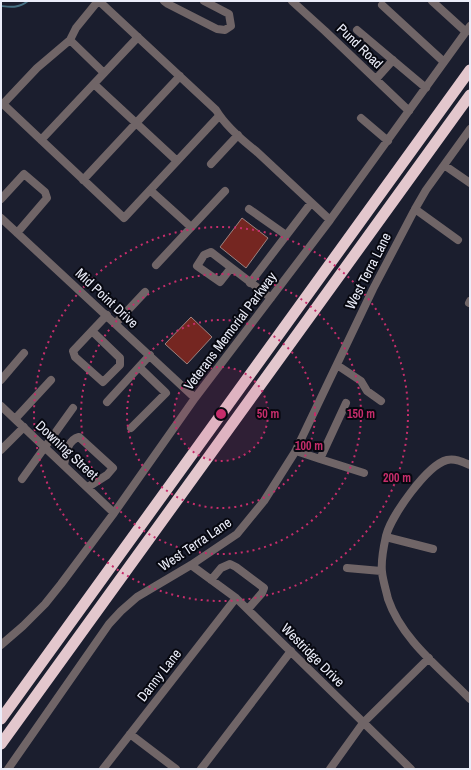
<svg xmlns="http://www.w3.org/2000/svg" width="471" height="770" viewBox="0 0 471 770" font-family="'Archivo Narrow',sans-serif">
	<style>
		.lines { fill: none; stroke-linecap: round; stroke-linejoin: round }
		.stream { stroke: #467083; stroke-width: 2 }
		.building { fill: #752621; stroke: #9d8380 }
		.minor { stroke: #706567; stroke-width: 8 }
		.highway { stroke: #e3c7cd; stroke-width: 11 }
		.ring { fill: none; stroke: #c62d6b; stroke-width: 2; stroke-dasharray: 2 4 }
		.labels { text-anchor: middle; dominant-baseline: central; stroke-width: 4; stroke-linejoin: round; paint-order: stroke }
		.street-label { font-size: 14px; fill: #ebedf9; stroke: #070810 }
		.centre { fill: #c62d6b; stroke: #070810; stroke-width: 2 }
		.ring-label { font-size: 12px; text-anchor: middle; font-weight: bold; fill: #c62d6b; stroke: #070810; stroke-width: 4; stroke-linejoin: round; paint-order: stroke }
	</style>
	<rect width="100%" height="100%" fill="#1b1e2e"/>
	<g class="lines">
		<!-- stream -->
		<path class="stream" d="M1,6c11,1 18,2 27,-5"/>
	</g>
	<!-- building -->
	<path class="building" d="M242,218l26,20 -22,30 -26,-21z
		M191,317l21,20 -25,27 -22,-20z"/>
	<g class="lines">
		<!-- minor -->
		<path class="minor" d="M98,1l-22,27 -6,12 -33,28 -34,36 121,114 95,-102
			M99,1l117,109c9,15 26,30 40,41l74,69
			M164,1l4,3 49,25 8,1 6,-4 -2,-12 -25,-13
			M292,1l33,30 84,80
			M432,1l34,31
			M382,5l62,57
			M357,30l69,58
			M70,40l34,33
			M376,79l17,-19
			M94,84l83,77
			M361,118l27,23
			M41,140l97,-103
			M211,164l27,-29
			M444,165l26,18
			M83,180l97,-104
			M150,190l41,37
			M1,199l23,-25 21,18 2,6 -30,35
			M249,209l37,26
			M415,209l43,31
			M1,218l194,180
			M156,265l69,-74
			M231,268l-11,14 -23,-16 7,-11 7,-3 60,46
			M250,283l61,-80
			M469,303l1,-2
			M116,323l29,-31
			M92,331l28,27v7l-17,17 -28,-25 -2,-6 34,-36
			M337,365l24,16 6,10 14,10
			M1,380l23,-27
			M107,402l43,-47
			M1,406l113,107
			M15,419l36,-39
			M131,428l35,-35 -27,-26
			M1,450l23,-23
			M296,451l24,8 26,-56
			M320,459l44,14
			M64,465c2,-10 3,-25 15,-28l34,31 -6,7 -19,12
			M470,465c-7,-3 -15,-7 -23,-5 -20,5 -56,56 -61,76 -2,9 -5,27 -4,36 1,9 4,18 6,27 14,41 53,70 82,100
			M22,479l51,-71
			M386,537l47,12
			M191,565l45,33 175,171
			M347,568l34,3
			M211,580l10,-12 9,-4 6,3 28,21 -2,5 -14,16
			M1,645l22,-19 22,-22 16,-20 53,-71 81,-115 135,-178 140,-194
			M130,734l46,35
			M8,769l101,-145 12,-13 16,-14 54,-32 46,-31 27,-33 31,-49 78,-163 42,-80 11,-19 44,-61
			M103,769l133,-171
			M201,769l90,-118
			M330,769l33,-46 66,-65"/>
		<!-- highway -->
		<path class="highway" d="M1,719l469,-649
			M1,744l469,-649"/>
	</g>
	<!-- distance rings -->
	<circle cx="221" cy="414" r="47" fill="#c62d6b" fill-opacity=".12"/>
	<g class="ring">
		<circle cx="221" cy="414" r="47"/>
		<circle cx="221" cy="414" r="94"/>
		<circle cx="221" cy="414" r="140"/>
		<circle cx="221" cy="414" r="187"/>
	</g>
	<g class="labels">
		<!-- street labels -->
		<g class="street-label">
			<text transform="translate(360 46) rotate(44)">Pund Road</text>
			<text transform="translate(368 271) rotate(-63)">West Terra Lane</text>
			<text transform="translate(107 298) rotate(43)">Mid Point Drive</text>
			<text transform="translate(230 331) rotate(-53)">Veterans Memorial Parkway</text>
			<text transform="translate(67 450) rotate(43)">Downing Street</text>
			<text transform="translate(195 544) rotate(-34)">West Terra Lane</text>
			<text transform="translate(313 655) rotate(45)">Westridge Drive</text>
			<text transform="translate(159 675) rotate(-52)">Danny Lane</text>
		</g>
	</g>
	<circle cx="221" cy="414" r="6" class="centre"/>
	<g class="ring-label">
		<text x="268" y="418">50 m</text>
		<text x="361" y="418">150 m</text>
		<text x="309" y="450">100 m</text>
		<text x="397" y="482">200 m</text>
	</g>
	<!-- border -->
	<rect width="471" height="770" fill="none" stroke="#ebedf9" stroke-width="4"/>
</svg>
